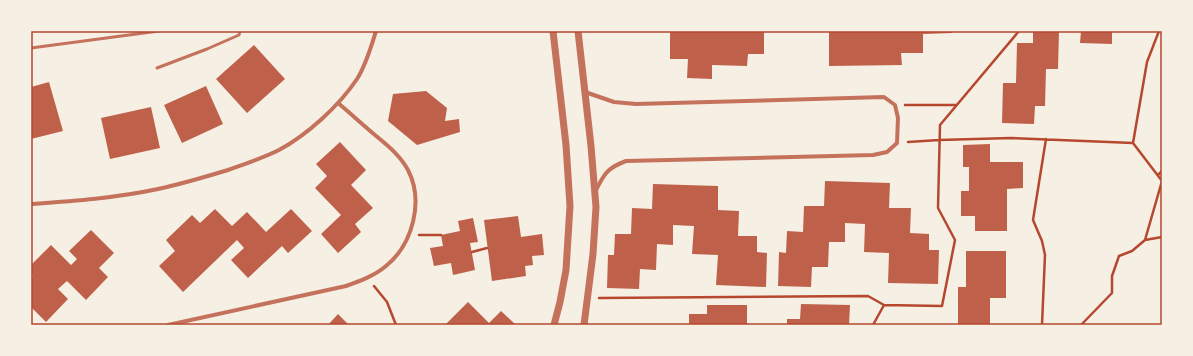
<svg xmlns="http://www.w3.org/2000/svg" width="1193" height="356" viewBox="0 0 1193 356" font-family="'IBM Plex Sans',sans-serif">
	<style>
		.building { fill: #bf614a }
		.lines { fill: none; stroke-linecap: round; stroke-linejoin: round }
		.path { stroke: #b5482f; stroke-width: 2.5 }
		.service { stroke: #c5725c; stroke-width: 3 }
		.minor { stroke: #c5725c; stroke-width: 4 }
		.tertiary { stroke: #c5725c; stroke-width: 7 }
		.neatline { fill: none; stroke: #b5482f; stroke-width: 1.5 }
	</style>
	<rect width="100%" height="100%" fill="#f6efe4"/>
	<!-- building -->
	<path class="building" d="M670,31h94v23h-16l-1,12 -35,-1v14l-25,-1 1,-19h-18z
		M829,31h123v2l-29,1v19h-22l1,12 -73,1z
		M1033,31h26l-1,38h-12l-1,37h-10l-1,18 -32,-1 1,-40h13l1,-40h16z
		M1081,31h31v13l-32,-1z
		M254,45l31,34 -38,34 -31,-34z
		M49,82l14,49 -32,8v-52z
		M206,86l17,38 -41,19 -18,-38z
		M426,91l21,17 -2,13 14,-2 1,13 -43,13 -29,-24 5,-27z
		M151,107l9,41 -50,11 -9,-41z
		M340,142l26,28 -15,15 22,23 -18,16 6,8 -23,21 -17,-19 20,-19 -26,-27 12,-12 -11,-12z
		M990,144v18h33v26l-16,1v42h-32v-15h-14v-25h8v-24h-6v-22z
		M825,181l65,2 -1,25h22l-1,25 19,1v16h10l-1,34 -50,-1 1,-30 -25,-1 1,-28 -20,-1v19h-16l-1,25h-16l-1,20 -33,-1 1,-34 7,1 1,-22 16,1 1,-26h20z
		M653,184l65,2v24l21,1 -1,25h19v16l10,1 -1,34 -50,-2 2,-30 -26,-1 2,-28 -21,-1v20l-16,-1 -1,26 -16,-1 -1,20 -32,-1 1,-33h6l1,-21h16l1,-26 20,1z
		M215,209l17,17 15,-14 19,20 25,-23 21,22 -24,22 -6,-7 -34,32 -17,-18 13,-12 -7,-8 -54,52 -24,-26 16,-15 -9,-11 26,-25 8,8z
		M518,216l3,21 21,-3 2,21 -12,1 1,9 -8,1 1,10 -34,5 -8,-61z
		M473,218l5,24 -8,1 5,27 -22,5 -2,-12 -17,3 -4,-18 13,-2 -2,-11 19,-4 -2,-10z
		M91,230l23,23 -15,15 9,9 -22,23 -19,-19 -9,8 10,10 -22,23 -15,-15v-29l2,-2 -2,-2v-9l20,-20 20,20 6,-6 -8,-8z
		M966,251h40v47h-16v27h-32v-38h8z
		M468,302l21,21 12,-12 15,14h-71z
		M801,304l49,1 -1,20h-62v-6h13z
		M707,305h40v20h-58v-11h18z
		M338,314l11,11h-21z"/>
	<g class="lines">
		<!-- path -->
		<path class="path" d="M905,105h51
			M908,142l31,-2 72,-2 122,5
			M1158,175l4,-4
			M419,235h22
			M1145,240l17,-3
			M472,252l15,-4
			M374,286l13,16 9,23
			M599,298l269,-2 16,9
			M873,325l11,-20 58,1 13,-66 -17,-32 2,-83 79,-94
			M1042,325l3,-70 -3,-14 -9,-21 13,-81
			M1081,325l31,-32v-17l7,-20 13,-5 13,-11 17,-59 -29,-38 14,-81 12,-31"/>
		<!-- service -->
		<path class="service" d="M31,48l128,-17
			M157,68l50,-19 32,-14 1,-4"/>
		<!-- minor -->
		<path class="minor" d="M585,92l29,10 22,2 248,-7 11,8 3,13 -1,25 -10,9 -14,3 -247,6c-19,7 -22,13 -31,31
			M31,204c42,-3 85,-6 127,-15 23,-5 47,-12 70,-19 17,-6 35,-12 51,-20 28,-15 60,-44 78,-71 9,-14 14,-32 19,-48
			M168,325l178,-39c14,-5 28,-10 40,-20 27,-22 38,-65 22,-96 -8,-15 -21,-25 -33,-35 -13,-11 -25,-22 -37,-32"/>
		<!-- tertiary -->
		<path class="tertiary" d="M553,31l13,114 4,61 -4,64 -6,32 -6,23
			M578,31l13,115 5,61 -3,47 -9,71"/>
	</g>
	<!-- border -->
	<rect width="1193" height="356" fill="none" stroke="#f6efe4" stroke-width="64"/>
	<rect x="32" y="32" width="1129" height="292" class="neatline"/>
</svg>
